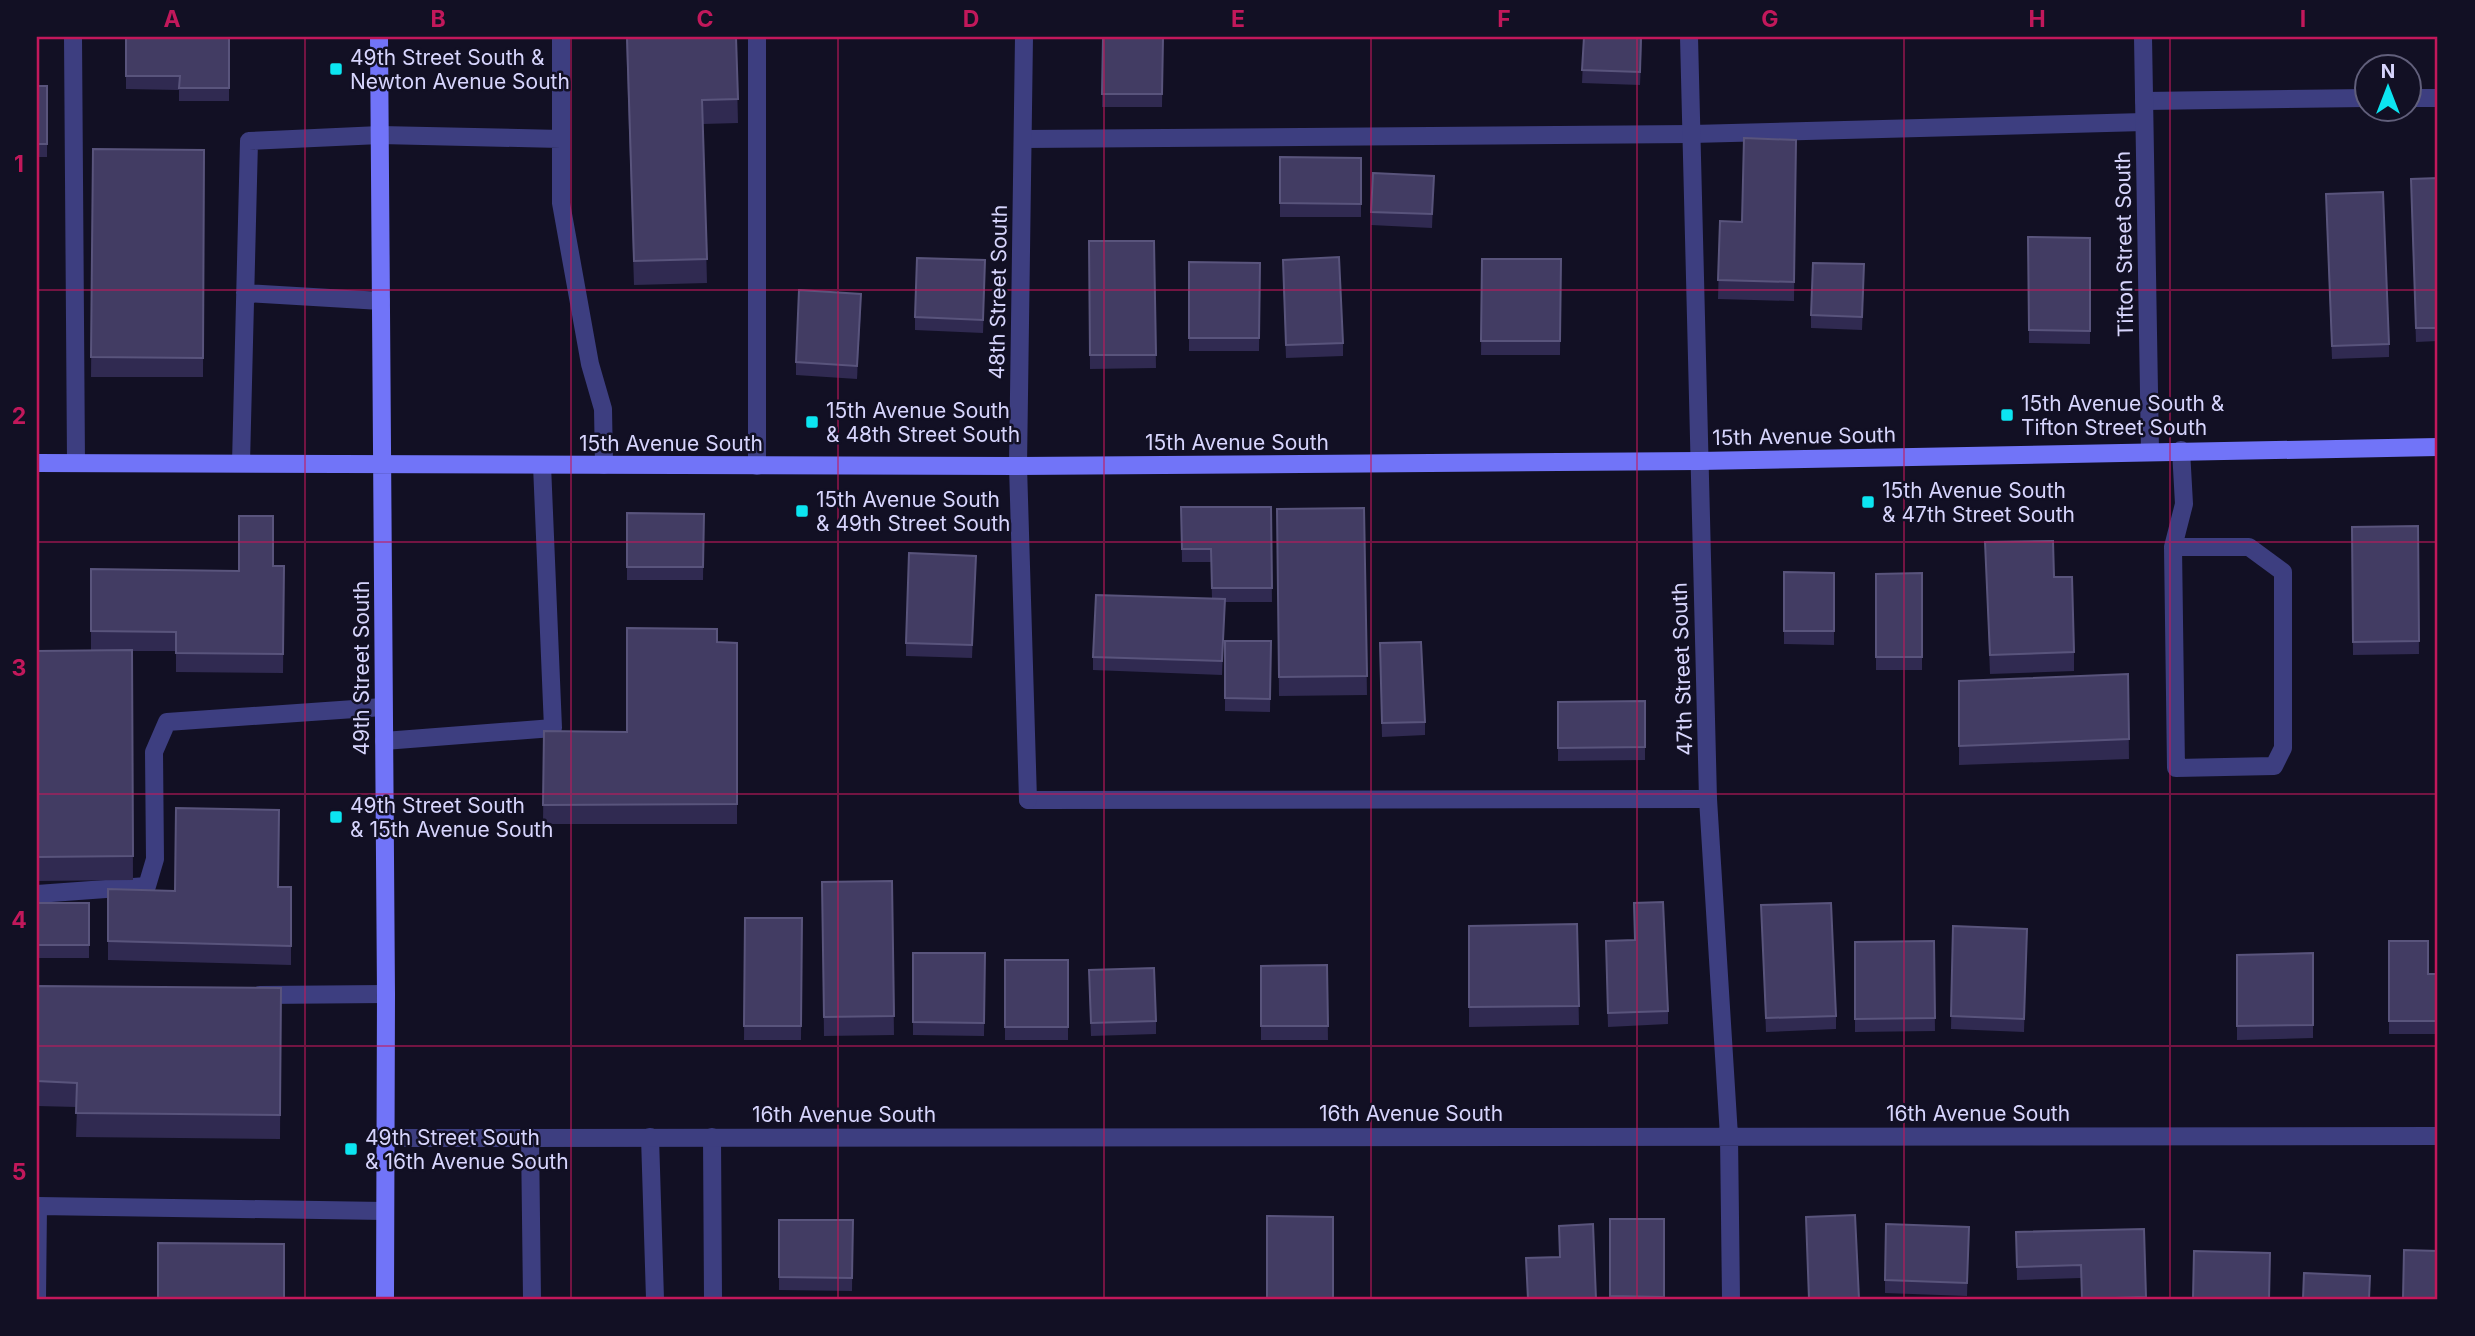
<svg xmlns="http://www.w3.org/2000/svg" width="2475" height="1336" viewBox="0 0 2475 1336" font-family="Inter,sans-serif">
	<style>
		.lines { fill: none; stroke-linecap: round; stroke-linejoin: round }
		.lane { stroke: #3d3e80; stroke-width: 18 }
		.street { stroke: #3d3e80; stroke-width: 18 }
		.secondary { stroke: #7174f8; stroke-width: 18 }
		.wall { fill: #302a51 }
		.shaded-wall { fill: #1c1837 }
		.building { fill: #423c63; stroke: #59547c; stroke-width: 2 }
		.grid { fill: none; stroke: #c2185b; stroke-width: 2; stroke-opacity: 0.55 }
		.poi-dot { fill: #0ce5f1; stroke: #121024; stroke-width: 2.5 }
		.labels { text-anchor: middle; dominant-baseline: central; stroke-width: 5; stroke-linejoin: round; paint-order: stroke }
		.poi-label { font-size: 21px; fill: #d7d5fd; stroke: #121024; text-anchor: start }
		.street-label { font-size: 21px; fill: #d7d5fd; stroke: #121024 }
		.neatline { fill: none; stroke: #c2185b; stroke-width: 2.5 }
		.grid-label { font-size: 23px; text-anchor: middle; font-weight: bold; fill: #c2185b }
	</style>
	<rect width="100%" height="100%" fill="#121024"/>
	<g class="lines">
		<!-- lane -->
		<path class="lane" d="M73,37l3,425
			M561,37v166l29,161 13,45 1,56
			M757,37v429
			M2408,98h30
			M2144,101l222,-3
			M1023,139l669,-5 452,-12
			M245,293l136,8
			M241,463l8,-322 131,-6 181,4
			M2173,547l3,221 98,-2 9,-18v-176l-34,-25h-76l11,-43 -3,-54
			M384,741l169,-13 -11,-263
			M1028,800l680,-1
			M37,894l110,-8 8,-27 -1,-107 13,-30 216,-15
			M260,995l126,-1
			M530,1137l2,162
			M650,1137l5,162
			M712,1137l1,162
			M37,1299l1,-93 347,5"/>
		<!-- street -->
		<path class="street" d="M1024,37l-6,429 10,334
			M1689,37l19,762 21,337 2,163
			M2143,37l7,414
			M384,1138l2054,-2"/>
		<!-- secondary -->
		<path class="secondary" d="M379,37l7,957 -1,305
			M37,463l981,3 681,-5 739,-14"/>
	</g>
	<!-- wall -->
	<path class="wall" d="M126,37h103v64h-50v-11l-53,-1z
		M626,37h110l2,86 -35,1 4,159 -73,2z
		M908,37h40v2h-40z
		M1584,37h58l-2,48 -58,-2z
		M1103,38h60l-1,69h-60z
		M37,86h10v71h-10z
		M1796,140l-2,161 -76,-2 2,-78 22,1z
		M93,149l111,1 -1,227h-112z
		M1280,157l81,1v59h-81z
		M1373,173l61,3 -2,52 -61,-3z
		M2438,178v163l-22,1 -5,-150z
		M2326,207l63,137v13l-57,2z
		M2028,237l62,1v106l-61,-1z
		M1089,241h65l2,127 -66,1z
		M1482,259h79l-1,96h-79z
		M1189,262l71,1 -1,88h-70z
		M1283,273l60,70v13l-57,2z
		M985,274l-2,59 -68,-3v-13z
		M1864,277l-2,53 -51,-2v-13z
		M861,307l-4,72 -61,-4v-13z
		M1181,507h90l1,95h-47l-3,73 -129,-5v-13l119,-58 -1,-37h-29z
		M1364,508l3,187 -88,1 -2,-187z
		M627,513l77,1 -1,66h-76z
		M2418,526l1,128 -66,1 -1,-128z
		M1985,542l69,35 20,75v19l-84,3z
		M976,556l-4,102 -66,-2v-13z
		M273,566h11l-1,107 -107,-1v-21h-44l1,229 -96,1v-230l54,-1v-81l148,2z
		M1784,572l50,1v72l-50,-1z
		M1922,573v97h-46v-96z
		M1225,641h46l-1,71 -45,-1z
		M717,642l20,1v181h-194l1,-93 83,1z
		M1380,656l45,66v13l-43,2z
		M2128,674l1,85 -170,6v-84z
		M1645,701v59l-87,1v-59z
		M892,881l2,154 -70,1 -2,-154z
		M291,887v78l-183,-5v-71l67,2z
		M37,903h52v55h-52z
		M1761,905l75,111v13l-70,3z
		M745,918h57l-1,122h-57z
		M1577,924l2,101 -110,2v-101z
		M1953,926l74,3 -3,103 -73,-3z
		M1934,941l1,90 -80,1v-90z
		M2389,941l39,33h10v60h-49z
		M913,953h72l-1,83 -71,-1z
		M2313,953v85l-76,2v-85z
		M1606,954l62,57v13l-60,3z
		M1005,960h63v80h-63z
		M1327,965l1,75h-67v-74z
		M1089,984l67,37v13l-65,2z
		M37,986l244,2 -1,151 -204,-2 1,-30 -40,-1z
		M1610,1219h54v80h-54z
		M779,1220h74l-1,71 -73,-1z
		M1969,1227l-2,69 -82,-3v-13z
		M2144,1229l2,70h-64l-1,-21 -64,2 -1,-48z"/>
	<!-- shaded-wall -->
	<path class="shaded-wall" d="M861,294v13l-4,72v-13z"/>
	<!-- building -->
	<path class="building" d="M126,37h103v51h-50l1,-12h-54z
		M627,37h109l2,62 -36,1 5,159 -73,2z
		M1584,37h57l-1,35 -58,-2z
		M1103,38h60l-1,56h-60z
		M37,86h10v58h-10z
		M1744,138l52,2 -2,142 -76,-2 2,-59 22,1z
		M93,149l111,1 -1,208 -112,-1z
		M1280,157l81,1v46l-81,-1z
		M1373,173l61,3 -2,38 -61,-2z
		M2438,178v150h-22l-5,-149z
		M2383,192l6,152 -57,2 -6,-152z
		M2028,237l62,1v93l-61,-1z
		M1089,241h65l2,114h-66z
		M1339,257l4,86 -57,2 -3,-85z
		M917,258l68,2 -2,60 -68,-3z
		M1482,259h79l-1,82h-79z
		M1189,262l71,1 -1,75h-70z
		M1813,263l51,1 -2,53 -51,-2z
		M799,290l62,4 -4,72 -61,-4z
		M1181,507h90l1,81h-60l-1,-39h-29z
		M1364,508l3,168 -88,1 -2,-168z
		M627,513l77,1 -1,53h-76z
		M239,516h34v50h11l-1,88 -107,-1v-21l-85,-1v-62l148,2z
		M2418,526l1,115 -66,1 -1,-115z
		M2053,541l1,36h18l2,75 -84,3 -5,-113z
		M909,553l67,3 -4,89 -66,-2z
		M1784,572l50,1v58h-50z
		M1922,573v84h-46v-83z
		M1096,595l129,4 -3,62 -129,-4z
		M627,628l90,1v13l20,1v161l-194,1 1,-74 83,1z
		M1225,641h46l-1,58 -45,-1z
		M1421,642l4,80 -43,1 -2,-80z
		M132,650l1,206 -96,1v-206z
		M2128,674l1,65 -170,7v-65z
		M1645,701v46l-87,1v-46z
		M176,808l103,2 -1,77h13v59l-183,-5v-52l67,2z
		M892,881l2,135 -70,1 -2,-135z
		M1663,902l5,109 -60,2 -2,-72 29,-1 -1,-37z
		M37,903h52v42h-52z
		M1831,903l5,113 -70,2 -5,-113z
		M745,918h57l-1,108h-57z
		M1577,924l2,82 -110,1v-81z
		M1953,926l74,3 -3,90 -73,-3z
		M1934,941l1,77 -80,1v-77z
		M2389,941h39v33h10v47h-49z
		M913,953h72l-1,70 -71,-1z
		M2313,953v72l-76,1v-71z
		M1005,960h63v67h-63z
		M1327,965l1,61h-67v-60z
		M1154,968l2,53 -65,2 -2,-53z
		M37,986l244,2 -1,127 -204,-2 1,-30 -40,-2z
		M1855,1215l4,84h-50l-3,-82z
		M1267,1216l66,1v82h-66z
		M1610,1219h54v78l-54,-1z
		M779,1220h74l-1,58 -73,-1z
		M1593,1224l3,75h-68l-2,-41 34,-1 -1,-31z
		M1886,1224l83,3 -2,56 -82,-3z
		M2144,1229l2,68 -64,2 -1,-34 -64,2 -1,-35z
		M158,1243l126,1v55h-126z
		M2404,1250l34,1v48h-35z
		M2194,1251l76,2 -1,46h-76z
		M2304,1273l66,3 -1,23h-66z"/>
	<!-- grid -->
	<path class="grid" d="M305,37v1262M571,37v1262M838,37v1262M1104,37v1262M1371,37v1262M1637,37v1262M1904,37v1262M2170,37v1262M37,290h2401M37,542h2401M37,794h2401M37,1046h2401"/>
	<!-- markers -->
	<g class="poi-dot">
		<rect x="329" y="62" width="14" height="14" rx="3.5"/>
		<rect x="2000" y="408" width="14" height="14" rx="3.5"/>
		<rect x="805" y="415" width="14" height="14" rx="3.5"/>
		<rect x="1861" y="495" width="14" height="14" rx="3.5"/>
		<rect x="795" y="504" width="14" height="14" rx="3.5"/>
		<rect x="329" y="810" width="14" height="14" rx="3.5"/>
		<rect x="344" y="1142" width="14" height="14" rx="3.5"/>
	</g>
	<g class="labels">
		<!-- poi labels -->
		<g class="poi-label">
			<text x="350" y="57">49th Street South &amp;<tspan x="350" dy="24">Newton Avenue South</tspan></text>
			<text x="2021" y="403">15th Avenue South &amp;<tspan x="2021" dy="24">Tifton Street South</tspan></text>
			<text x="826" y="410">15th Avenue South<tspan x="826" dy="24">&amp; 48th Street South</tspan></text>
			<text x="1882" y="490">15th Avenue South<tspan x="1882" dy="24">&amp; 47th Street South</tspan></text>
			<text x="816" y="499">15th Avenue South<tspan x="816" dy="24">&amp; 49th Street South</tspan></text>
			<text x="350" y="805">49th Street South<tspan x="350" dy="24">&amp; 15th Avenue South</tspan></text>
			<text x="365" y="1137">49th Street South<tspan x="365" dy="24">&amp; 16th Avenue South</tspan></text>
		</g>
		<!-- street labels -->
		<g class="street-label">
			<text transform="translate(2124 244) rotate(-91)">Tifton Street South</text>
			<text transform="translate(998 292) rotate(-89)">48th Street South</text>
			<text transform="translate(1804 436) rotate(-1)">15th Avenue South</text>
			<text x="1237" y="442">15th Avenue South</text>
			<text x="671" y="443">15th Avenue South</text>
			<text transform="translate(361 668) rotate(-90)">49th Street South</text>
			<text transform="translate(1682 669) rotate(-92)">47th Street South</text>
			<text x="1411" y="1113">16th Avenue South</text>
			<text x="1978" y="1113">16th Avenue South</text>
			<text x="844" y="1114">16th Avenue South</text>
		</g>
	</g>
	<!-- border -->
	<rect width="2475" height="1336" fill="none" stroke="#121024" stroke-width="77"/>
	<!-- north arrow -->
	<g transform="translate(2388 88)"><circle r="33" fill="#121024" stroke="#615f7b" stroke-width="2"/>
	<path d="M0-5L12 26L0 18L-12 26Z" fill="#0ce5f1"/>
	<text y="-10" font-size="19" font-weight="bold" text-anchor="middle" fill="#d7d5fd">N</text>
	</g>
	<rect x="38" y="38" width="2398" height="1260" class="neatline"/>
	<g class="grid-label">
		<text x="172" y="27">A</text>
		<text x="438" y="27">B</text>
		<text x="705" y="27">C</text>
		<text x="971" y="27">D</text>
		<text x="1238" y="27">E</text>
		<text x="1504" y="27">F</text>
		<text x="1770" y="27">G</text>
		<text x="2037" y="27">H</text>
		<text x="2303" y="27">I</text>
		<text x="19" y="172">1</text>
		<text x="19" y="424">2</text>
		<text x="19" y="676">3</text>
		<text x="19" y="928">4</text>
		<text x="19" y="1180">5</text>
	</g>
</svg>
